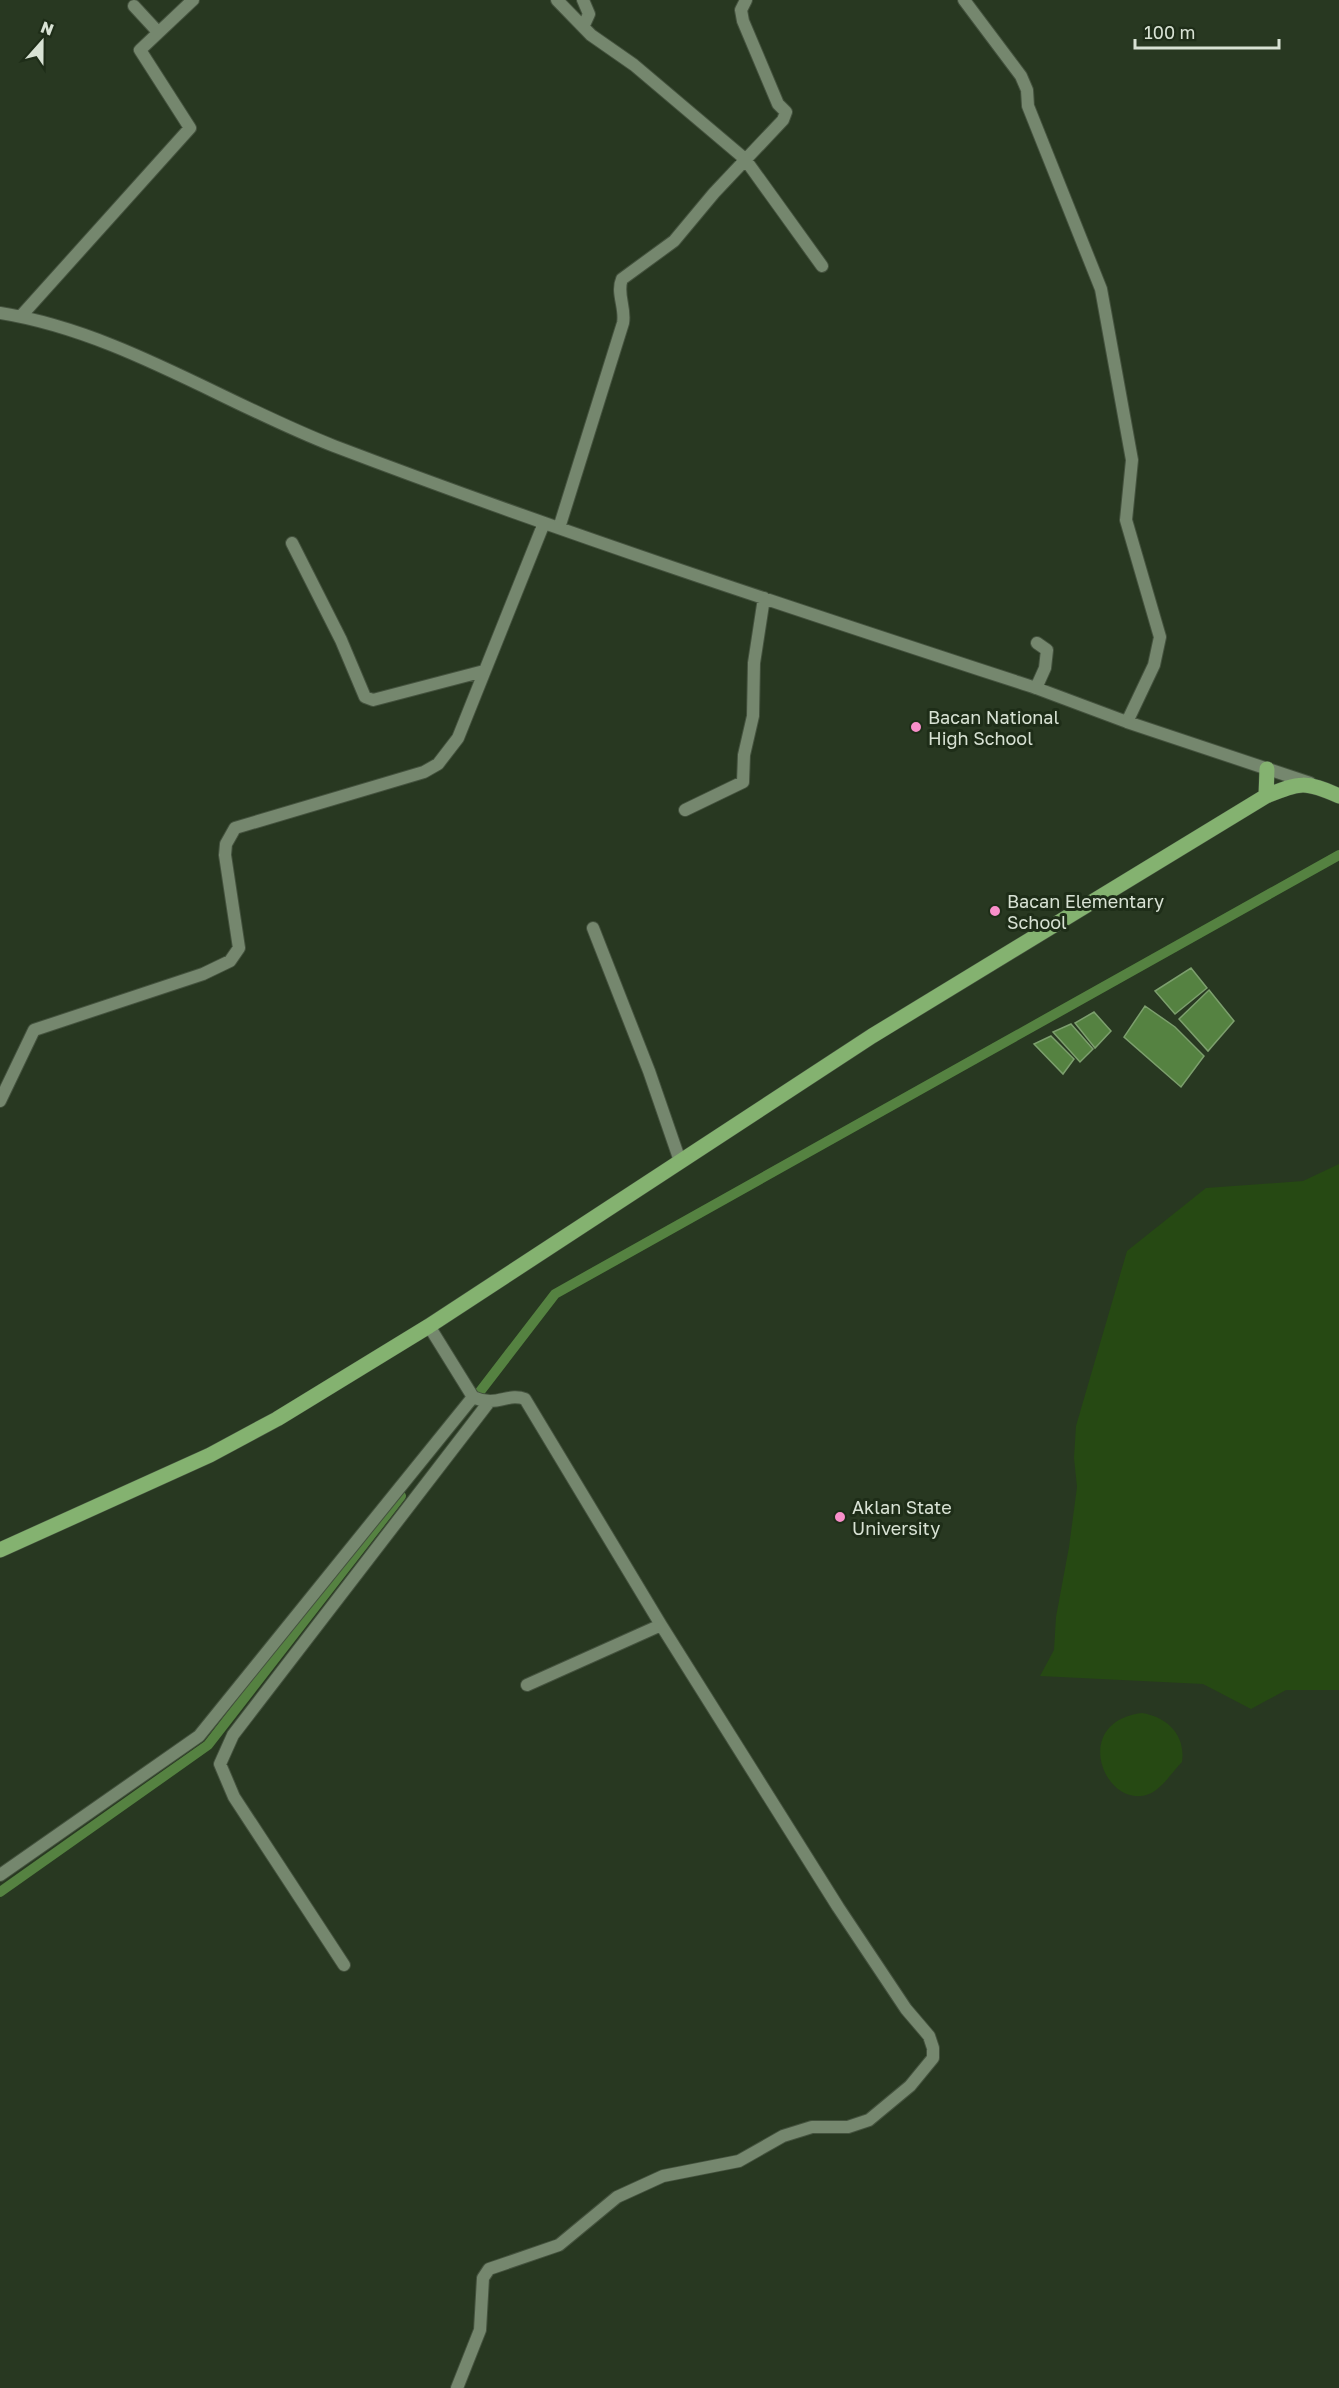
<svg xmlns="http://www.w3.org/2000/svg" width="1339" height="2388" viewBox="0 0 1339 2388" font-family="'Golos Text',sans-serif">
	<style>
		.green { fill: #264913 }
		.water { fill: #558241; stroke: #7c9f6d; stroke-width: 1.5 }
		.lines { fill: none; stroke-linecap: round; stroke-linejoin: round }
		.canal { stroke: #558241; stroke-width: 10 }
		.minor-casing { stroke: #44523e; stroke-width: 14 }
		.major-casing { stroke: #44523e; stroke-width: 16 }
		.minor { stroke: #75876e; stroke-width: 12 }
		.major { stroke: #84b270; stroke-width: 15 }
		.poi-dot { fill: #f98fca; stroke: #1e2d18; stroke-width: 2 }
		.labels { text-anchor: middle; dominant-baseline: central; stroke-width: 6; stroke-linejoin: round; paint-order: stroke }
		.poi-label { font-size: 18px; fill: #d8e2d4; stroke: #1e2d18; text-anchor: start }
	</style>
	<rect width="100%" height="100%" fill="#283821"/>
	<!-- green -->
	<path class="green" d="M1339,1164v526h-53l-35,19 -48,-25 -163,-8 14,-26 2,-33 13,-70 8,-60 -3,-29 2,-32 51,-175 79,-63 97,-7z
		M1142,1713c25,4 44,22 40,49 -9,9 -21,28 -33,32 -44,17 -80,-72 -7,-81z"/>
	<!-- water -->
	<path class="water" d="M1191,968l16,20 -32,26 -20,-23z
		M1209,990l25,31 -26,30 -29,-32z
		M1145,1006l30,21 29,29 -23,31 -57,-50z
		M1094,1012l17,19 -16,17 -20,-25z
		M1071,1024l22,25 -13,13 -27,-30z
		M1051,1036l23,23 -11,15 -29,-30z"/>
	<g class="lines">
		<!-- canal -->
		<path class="canal" d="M472,1402l83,-108 784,-439
			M0,1892l208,-147 193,-249"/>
		<defs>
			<path id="minor" d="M557,0l34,35 43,30 111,94 77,107
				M583,0l6,14 -5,11
				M964,0l57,76 6,14 1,16 73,183 31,171 -6,60 34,117 -6,28 -27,57
				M134,6l24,26
				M0,313c119,19 223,90 334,133 231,88 467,165 702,242l91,34 183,61
				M21,316l169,-188 -50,-78 53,-50
				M559,528l64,-205c3,-15 -7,-30 -1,-44l52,-38 40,-48 69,-73 3,-8 -8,-8 -35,-83 -2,-11 5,-10
				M292,543l49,97 24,57 8,3 111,-29
				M1036,688l9,-20 2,-18 -10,-7
				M685,810l58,-28 1,-27 9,-39 1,-53 10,-65
				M593,928l56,143 31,90
				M0,1101l34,-71 169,-56 27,-13 9,-13 -14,-93 1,-11 9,-16 189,-56 14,-8 20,-26 86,-215
				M429,1326l44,71c24,11 35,-5 52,2l136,226 177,282 68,102 23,27 4,12v10l-23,28 -41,34 -21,7h-36l-29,9 -44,25 -76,15 -46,21 -58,48 -70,24 -6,9 -3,52 -23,58
				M527,1685l134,-60
				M0,1875l199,-139 274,-339
				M344,1965l-110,-168 -14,-33 13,-29 256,-333"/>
			<path id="major" d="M1266,796l1,-27
				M0,1550l210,-95 67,-36 152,-93 443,-290 394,-240c35,-14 39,-15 73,0"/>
		</defs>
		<!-- minor casing -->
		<use href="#minor" class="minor-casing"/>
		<!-- major casing -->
		<use href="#major" class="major-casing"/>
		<!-- minor -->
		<use href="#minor" class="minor"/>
		<!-- major -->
		<use href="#major" class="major"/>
	</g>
	<!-- markers -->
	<g class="poi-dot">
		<circle cx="916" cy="727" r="6"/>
		<circle cx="995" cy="911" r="6"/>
		<circle cx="840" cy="1517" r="6"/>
	</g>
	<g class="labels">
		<!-- poi labels -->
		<g class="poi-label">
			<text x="928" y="717">Bacan National<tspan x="928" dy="21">High School</tspan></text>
			<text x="1007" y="901">Bacan Elementary<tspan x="1007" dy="21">School</tspan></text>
			<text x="852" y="1507">Aklan State<tspan x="852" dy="21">University</tspan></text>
		</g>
	</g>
	<!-- north arrow -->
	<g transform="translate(42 42) rotate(21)" stroke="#1e2d18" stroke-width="4.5" paint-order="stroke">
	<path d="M0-4.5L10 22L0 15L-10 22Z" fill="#d8e2d4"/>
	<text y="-9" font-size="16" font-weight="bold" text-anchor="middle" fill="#d8e2d4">N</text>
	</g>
	<!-- scale -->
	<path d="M1135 39v9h144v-9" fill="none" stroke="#d8e2d4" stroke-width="3"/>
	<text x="1144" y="39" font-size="18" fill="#d8e2d4" stroke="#1e2d18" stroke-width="4.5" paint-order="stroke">100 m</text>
</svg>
